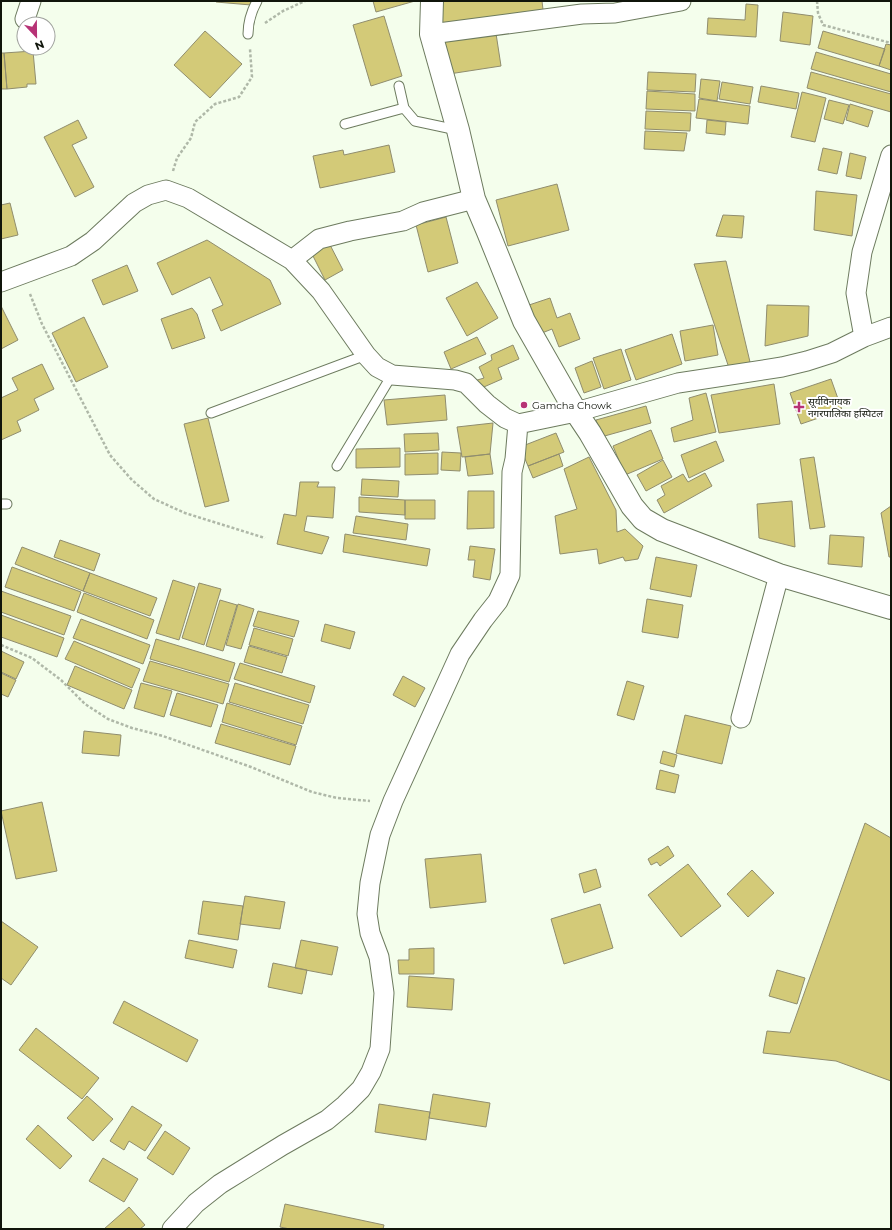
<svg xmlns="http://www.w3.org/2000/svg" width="892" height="1230" viewBox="0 0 892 1230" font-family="Montserrat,'Noto Sans Devanagari',sans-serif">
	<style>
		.building { fill: #d3ca78; stroke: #908d6e }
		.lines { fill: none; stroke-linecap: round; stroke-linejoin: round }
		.lane-casing { stroke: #6d7b5f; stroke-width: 11 }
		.street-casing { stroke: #6d7b5f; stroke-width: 21 }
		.secondary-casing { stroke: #6d7b5f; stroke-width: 24 }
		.path { stroke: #afb8a8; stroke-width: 2.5; stroke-dasharray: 3 2; stroke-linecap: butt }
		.lane { stroke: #fff; stroke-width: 9 }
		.street { stroke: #fff; stroke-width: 19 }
		.secondary { stroke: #fff; stroke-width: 22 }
		.poi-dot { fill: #b73276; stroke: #fff; stroke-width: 1.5 }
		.labels { text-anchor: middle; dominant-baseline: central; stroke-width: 4; stroke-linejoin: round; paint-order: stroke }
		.poi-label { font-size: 10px; fill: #10150b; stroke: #fff; text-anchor: start }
	</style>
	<rect width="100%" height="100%" fill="#f4feec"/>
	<!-- building -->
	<path class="building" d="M217,1h34v4l-35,-3z
		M373,1h42l-39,11z
		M440,1h102l2,17 -101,10z
		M746,4l12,1 -2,32 -49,-3 1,-16 37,2z
		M783,12l30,4 -3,29 -30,-4z
		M384,16l18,60 -31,10 -18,-61z
		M495,27l6,39 -52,8 -6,-38z
		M205,31l37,33 -32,34 -36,-33z
		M823,31l62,18 -6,17 -61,-18z
		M886,44l5,1v25l-12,-4z
		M33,51l3,33h-9v3l-20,2 -3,-36z
		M816,52l75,22v18l-80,-23z
		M1,53h3l3,36h-6z
		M648,72l48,2 -1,18 -48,-2z
		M811,72l80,22v18l-84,-24z
		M701,79l19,2 -3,20 -18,-3z
		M722,82l31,5 -3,17 -31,-5z
		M761,86l38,7 -3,16 -38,-7z
		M647,91l48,3v17l-49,-2z
		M802,92l24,6 -11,44 -24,-5z
		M699,99l51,7 -2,18 -52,-6z
		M829,100l20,5 -6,19 -19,-5z
		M850,104l23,7 -5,16 -22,-7z
		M646,111l45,2 -1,18 -45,-2z
		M78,120l9,18 -15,7 22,42 -19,10 -31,-60z
		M707,120l19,2 -1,13 -19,-2z
		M645,131l42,2 -3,18 -40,-2z
		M389,145l6,27 -75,16 -7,-32 30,-6 1,5z
		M823,148l19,4 -5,22 -19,-4z
		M850,153l16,4 -5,22 -15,-3z
		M557,184l12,46 -61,16 -12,-46z
		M816,191l41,4 -5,41 -38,-6z
		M10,203l8,32 -17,4v-34z
		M723,215l21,1 -2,22 -26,-2z
		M446,217l12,46 -30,9 -12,-47z
		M207,240l63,40 11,24 -60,27 -9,-21 11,-5 -13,-28 -38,18 -15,-32z
		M328,241l15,29 -18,10 -15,-30z
		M726,261l24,101 -21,6 -35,-104z
		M127,265l11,26 -35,14 -11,-25z
		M477,282l21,36 -31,18 -21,-38z
		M550,298l7,20 13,-5 10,26 -21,8 -7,-18 -15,6 -11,-29z
		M767,305l42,1 -1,30 -43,10z
		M1,306l17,34 -17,9z
		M192,308l5,6 8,24 -33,11 -11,-30z
		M84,317l24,50 -32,15 -24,-49z
		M713,325l5,30 -33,6 -5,-30z
		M672,334l10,30 -46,16 -11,-30z
		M477,337l9,17 -35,15 -7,-17z
		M513,345l6,14 -21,9 4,11 -25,11 -3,-9 10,-3 -5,-11 13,-7 -1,-5z
		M621,349l10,31 -27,9 -11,-31z
		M592,361l9,26 -17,6 -9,-25z
		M42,364l12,25 -20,10 5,11 -22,11 4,10 -20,9v-42l17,-8 -6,-12z
		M831,379l11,31 -41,14 -11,-31z
		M774,384l6,40 -61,9 -8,-38z
		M706,393l10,39 -42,10 -3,-14 22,-8 -4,-22z
		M445,395l2,25 -60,5 -3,-25z
		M646,406l5,17 -50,14 -5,-17z
		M208,418l21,83 -24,6 -21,-83z
		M493,423l-3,31 -28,3 -5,-30z
		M651,430l12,29 -38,16 -12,-29z
		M438,433l1,17 -34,2 -1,-18z
		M556,433l8,19 -36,14 -8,-19z
		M716,441l8,20 -35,17 -8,-23z
		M400,448v19l-44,1v-19z
		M442,452l19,1 -1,18 -19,-1z
		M438,453v21l-33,1v-21z
		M490,454l3,20 -25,2 -3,-19z
		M559,454l4,12 -30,12 -5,-12z
		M589,457l27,53 1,22 8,-3 18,17 -5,13 -13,2 -2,-4 -24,7 -2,-15 -37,5 -5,-38 22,-7 -13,-40z
		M814,457l11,70 -15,2 -10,-70z
		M663,460l9,17 -26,14 -9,-16z
		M705,473l7,13 -48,27 -7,-13 8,-5 -4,-9 22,-12 5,8z
		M362,479l37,2 -1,16 -37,-2z
		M300,482h19l-2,5h18l-2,31 -26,-2 -3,15 25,6 -7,17 -45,-10 7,-30 12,2z
		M468,491h26v37l-27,1z
		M359,497l46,3v15l-46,-3z
		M405,500h30v19h-30z
		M792,501l3,46 -36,-9 -2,-34z
		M891,506v51h-2l-8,-44z
		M356,516l52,8 -2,16 -53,-7z
		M345,534l85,15 -3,17 -84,-14z
		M830,535l34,2 -2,30 -34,-3z
		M60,540l40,14 -6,17 -40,-14z
		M470,546l25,3 -5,31 -17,-3 2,-17h-7z
		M22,547l68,26 -7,18 -68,-27z
		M656,557l41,8 -6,32 -41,-8z
		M12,567l69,25 -7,19 -69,-24z
		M90,573l67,25 -7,18 -67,-25z
		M173,580l22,7 -16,53 -23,-7z
		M199,583l22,6 -17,56 -22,-7z
		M1,591l70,25 -7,19 -63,-23z
		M84,593l70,27 -7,19 -70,-27z
		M647,599l36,6 -5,33 -36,-6z
		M220,600l17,5 -14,46 -17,-5z
		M238,604l16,5 -13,40 -15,-4z
		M258,611l41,10 -5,16 -41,-11z
		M1,615l63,23 -7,19 -56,-20z
		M81,619l69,26 -7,19 -70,-26z
		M325,624l30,8 -5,17 -29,-8z
		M254,628l39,11 -5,17 -39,-11z
		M156,639l79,24 -6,19 -79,-23z
		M74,641l66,28 -8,19 -67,-29z
		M249,646l38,11 -5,16 -38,-11z
		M1,651l23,11 -8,17 -15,-7z
		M150,661l79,23 -6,20 -80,-23z
		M240,663l75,23 -5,17 -76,-24z
		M75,666l57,24 -8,19 -57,-24z
		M1,673l15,7 -8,17 -7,-3z
		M403,676l22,12 -10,19 -22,-12z
		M627,681l17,5 -10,34 -17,-5z
		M141,683l31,8 -8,26 -30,-9z
		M235,683l74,22 -6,19 -74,-22z
		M177,693l41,12 -7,22 -41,-12z
		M227,703l75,23 -6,19 -74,-23z
		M685,715l46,11 -9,38 -46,-11z
		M221,724l75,22 -6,19 -75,-22z
		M84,731l37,4 -2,21 -37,-3z
		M663,751l14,4 -3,12 -14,-4z
		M660,770l19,5 -4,18 -19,-4z
		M42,802l15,69 -41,8 -15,-68z
		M865,823l26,15v243l-55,-20 -73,-8 4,-22 23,2z
		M668,846l6,10 -14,10 -3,-4 -6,3 -3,-6z
		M481,854l5,48 -56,6 -5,-49z
		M688,864l33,42 -40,31 -33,-42z
		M596,869l5,18 -17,6 -5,-19z
		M752,870l22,23 -26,24 -21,-23z
		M245,896l40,6 -5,27 -40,-5z
		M203,901l40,5 -5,34 -40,-6z
		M600,904l13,44 -49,16 -13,-45z
		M1,921l37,26 -27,38 -10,-7z
		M189,940l48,10 -4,18 -48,-10z
		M301,940l37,7 -6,28 -37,-7z
		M434,948v26h-35l-1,-14h11v-11z
		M273,963l34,7 -5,24 -34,-7z
		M777,970l28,8 -8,26 -28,-8z
		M409,976l45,3 -2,31 -45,-3z
		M124,1001l74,39 -11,22 -74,-39z
		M36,1028l63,50 -17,21 -63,-49z
		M433,1094l57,9 -4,24 -57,-9z
		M87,1096l26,23 -20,22 -26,-23z
		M379,1104l51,8 -4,28 -51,-8z
		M132,1106l30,19 -17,26 -16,-10 -5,9 -14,-9z
		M38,1125l34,31 -12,13 -34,-30z
		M165,1131l25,17 -17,27 -26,-17z
		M103,1158l35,21 -14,23 -35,-21z
		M285,1204l99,21 -1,4h-93l-10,-2z
		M129,1207l16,18 -5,4h-36z"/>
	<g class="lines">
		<defs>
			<path id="lane" d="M248,34c0,-13 3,-22 9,-33
				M399,86l5,22
				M345,124l59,-16 11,13 42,9
				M211,413l155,-58
				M337,466l55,-91
				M1,504h6"/>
			<path id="street" d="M25,19l6,-18
				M431,34l151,-20 33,-1 66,-12
				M292,260l27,-21 31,-8 53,-10 20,-9 51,-13
				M1,282l70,-26 22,-15 41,-38 14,-8 18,-5 22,8 104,62 29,31 45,64 11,12 15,8 63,5 11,3 21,21 18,14 13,6
				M864,337l-8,-44 6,-41 29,-97
				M518,424l58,-12 102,-29 104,-16 25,-6 25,-8 32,-16 27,-10
				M741,718l38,-143
				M172,1229l24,-26 24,-19 63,-39 44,-25 18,-15 16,-16 10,-17 9,-23 4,-56 -5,-36 -9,-24 -3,-19 3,-31 10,-48 13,-34 67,-147 23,-34 15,-19 12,-26 2,-103 3,-13 3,-35"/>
			<path id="secondary" d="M432,1l-1,33 27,96 16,69 14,33 36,89 52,91 14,21 42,73 11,13 19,11 117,45 112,33"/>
		</defs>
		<!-- lane casing -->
		<use href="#lane" class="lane-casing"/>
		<!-- street casing -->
		<use href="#street" class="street-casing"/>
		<!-- secondary casing -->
		<use href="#secondary" class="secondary-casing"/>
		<!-- path -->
		<path class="path" d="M817,1l1,12 5,12 68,18
			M265,23l18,-12 22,-10
			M173,171l4,-13 14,-20 4,-16 20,-18 24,-7 13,-20 -2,-28
			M30,294l12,30 68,131 22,25 22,19 31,14 80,25
			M1,645l31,13 29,22 24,24 23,15 24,9 31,8 88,31 61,25 25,6 33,3"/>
		<!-- lane -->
		<use href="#lane" class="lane"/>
		<!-- street -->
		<use href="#street" class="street"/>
		<!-- secondary -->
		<use href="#secondary" class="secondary"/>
	</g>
	<!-- markers -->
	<g class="poi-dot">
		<circle cx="524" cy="405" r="4"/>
		<path d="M797 401h4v4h4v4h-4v4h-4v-4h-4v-4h4z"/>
	</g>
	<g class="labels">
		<!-- poi labels -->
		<g class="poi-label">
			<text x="808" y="401">सूर्यविनायक<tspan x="808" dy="12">नगरपालिका हस्पिटल</tspan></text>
			<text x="532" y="405">Gamcha Chowk</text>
		</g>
	</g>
	<!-- border -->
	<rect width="892" height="1230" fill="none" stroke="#10150b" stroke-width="4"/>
	<!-- north arrow -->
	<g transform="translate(36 36) rotate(158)"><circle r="19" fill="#ffffff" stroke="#9fa19d"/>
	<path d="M0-3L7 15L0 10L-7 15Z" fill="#b73276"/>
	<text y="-6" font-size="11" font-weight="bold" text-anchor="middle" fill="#10150b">N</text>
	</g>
</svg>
